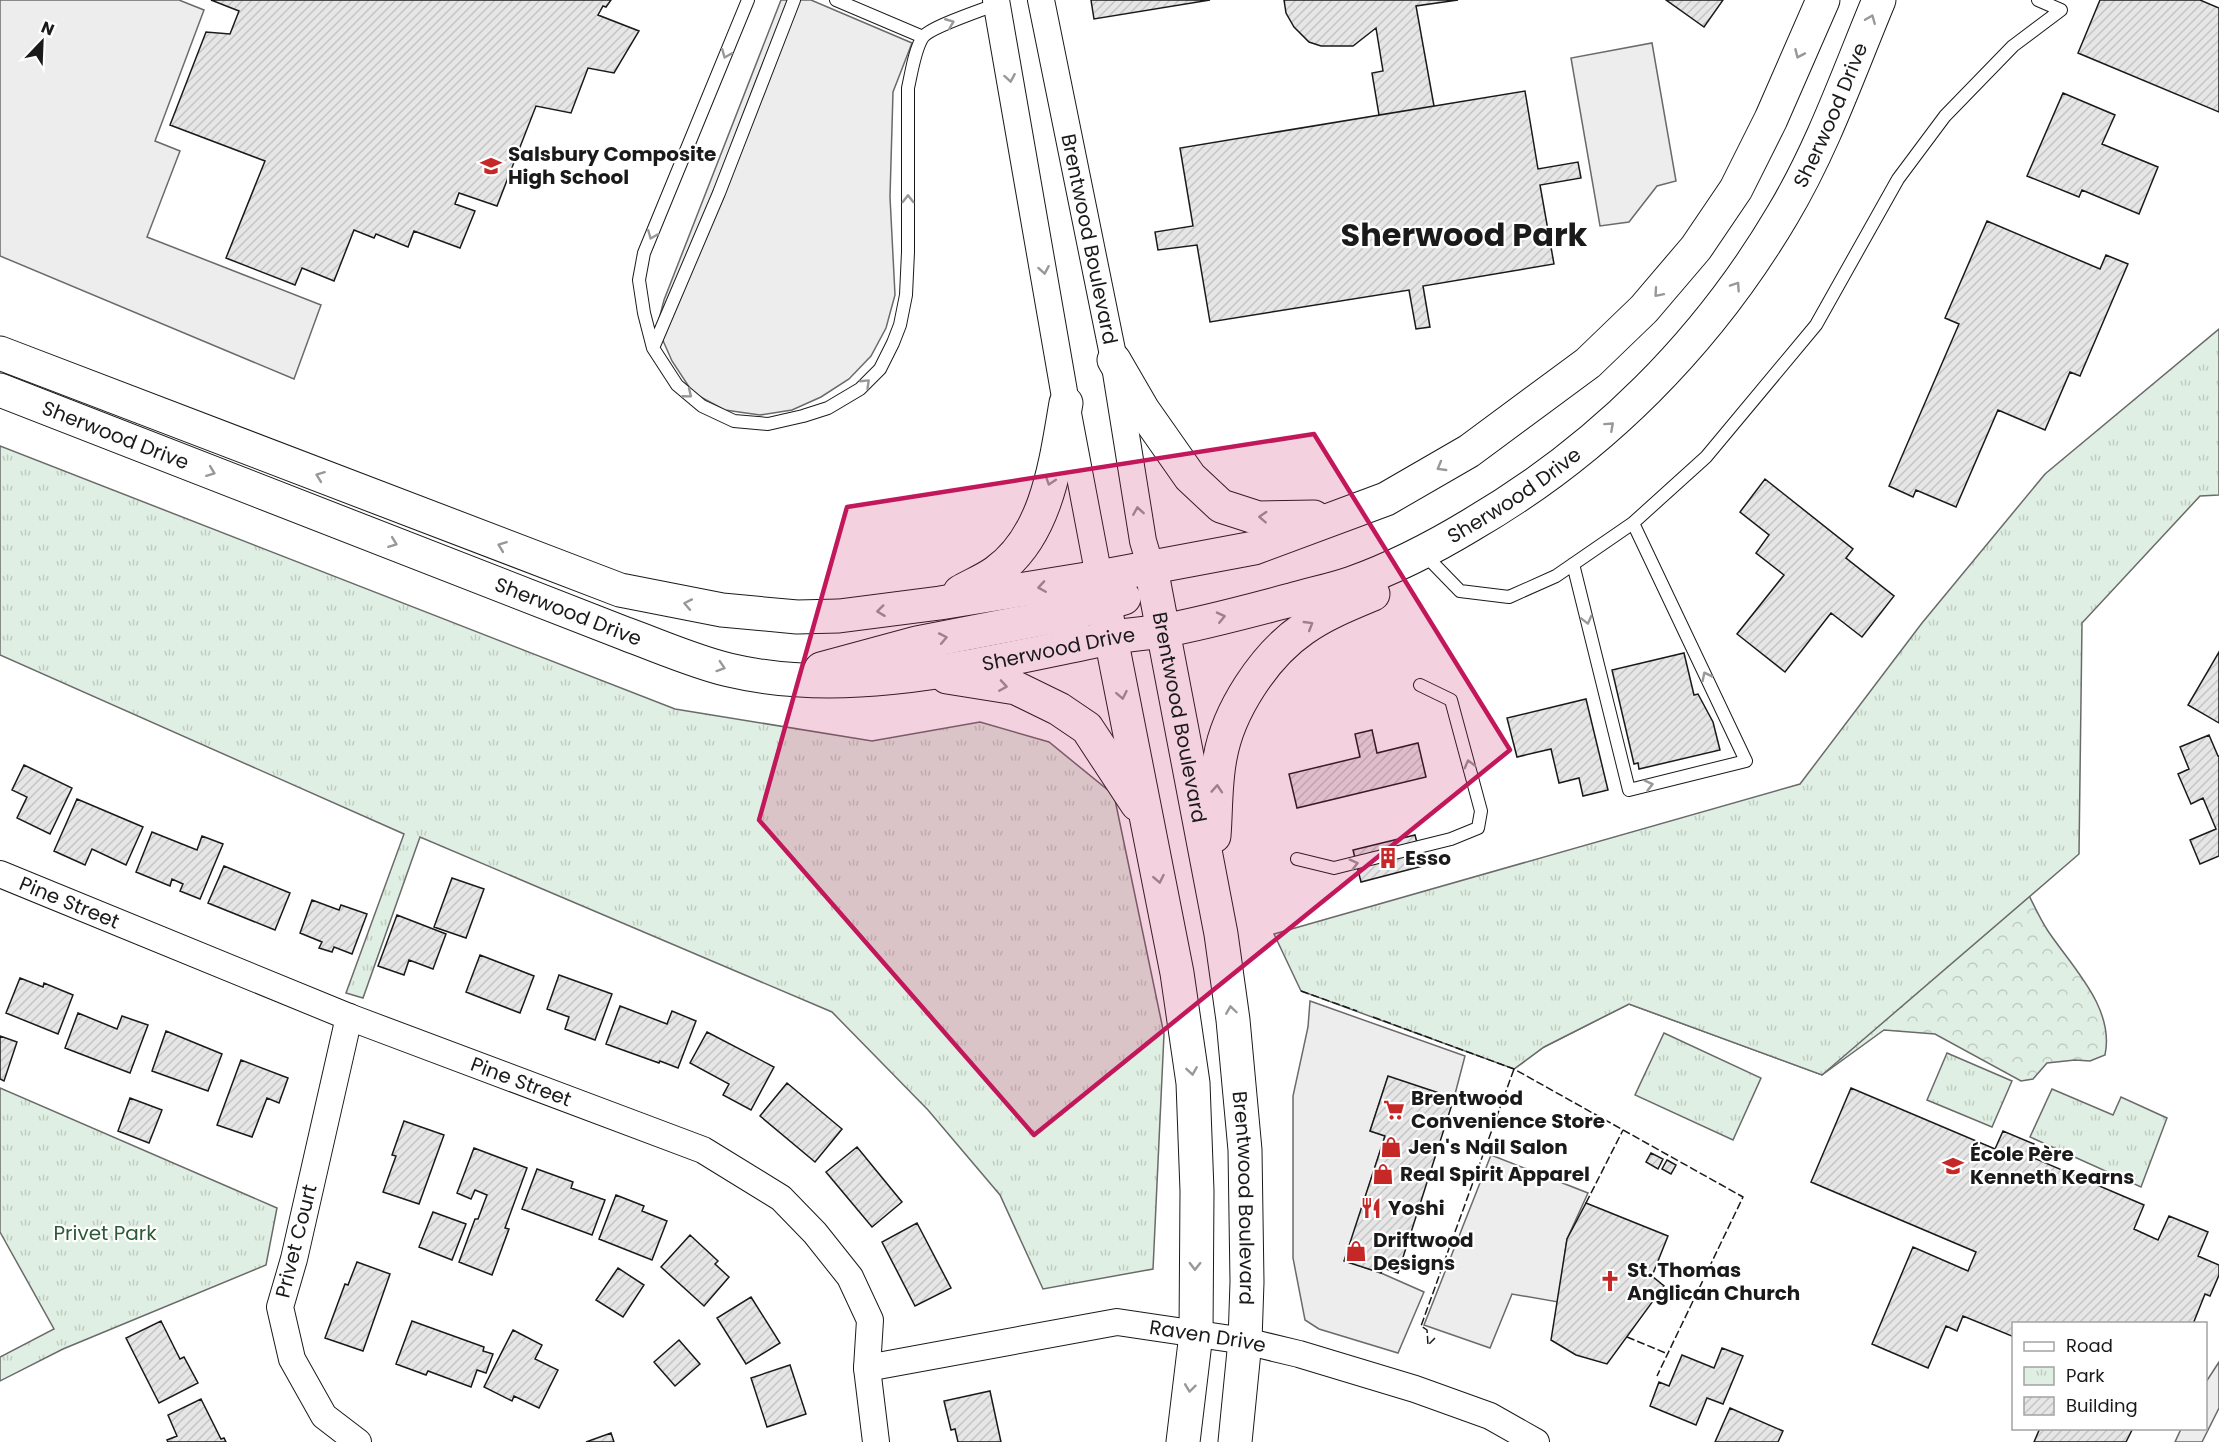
<svg xmlns="http://www.w3.org/2000/svg" width="2219" height="1442" viewBox="0 0 2219 1442" font-family="Poppins,sans-serif">
	<style>
		.forest { fill: url(#forest-crowns); stroke: #6a6a6a; stroke-width: 1.5 }
		.park { fill: url(#park-tufts); stroke: #6a6a6a; stroke-width: 1.5 }
		.parking { fill: #ededed; stroke: #6a6a6a; stroke-width: 1.5 }
		.building { fill: url(#building-hatch); stroke: #1a1a1a; stroke-width: 1.5 }
		.lines { fill: none; stroke-linecap: round; stroke-linejoin: round }
		.lane-casing { stroke: #1a1a1a; stroke-width: 14 }
		.street-casing { stroke: #1a1a1a; stroke-width: 28 }
		.secondary-casing { stroke: #1a1a1a; stroke-width: 35 }
		.lane { stroke: #fff; stroke-width: 12 }
		.street { stroke: #fff; stroke-width: 26 }
		.secondary { stroke: #fff; stroke-width: 33 }
		.fence { stroke: #1a1a1a; stroke-width: 1.5; stroke-dasharray: 8 3; stroke-linecap: butt }
		.oneway { stroke: #989898 }
		.marked { fill: #c2185b; fill-opacity: 0.2; stroke: #c2185b; stroke-width: 4.5; stroke-linejoin: round }
		.labels { text-anchor: middle; dominant-baseline: central; stroke-width: 4.5; stroke-linejoin: round; paint-order: stroke }
		.street-label { font-size: 20px; fill: #1a1a1a; stroke: #fff }
		.poi-label { font-size: 20px; font-weight: bold; fill: #1a1a1a; stroke: #fff; text-anchor: start }
		.park-label { font-size: 20px; fill: #2b5a34; stroke: #fff }
		.town-label { font-size: 32px; font-weight: bold; fill: #1a1a1a; stroke: #fff }
	</style>
	<defs>
		<pattern id="forest-crowns" width="20" height="18" patternUnits="userSpaceOnUse" patternTransform="scale(1.5)"><rect width="20" height="18" fill="#e0efe3"/><path d="M2 6a3 3 0 1 1 6 0M12 15a3 3 0 1 1 6 0" fill="none" stroke="#c0ccc2"/></pattern>
		<pattern id="park-tufts" width="24" height="20" patternUnits="userSpaceOnUse" patternTransform="scale(1.5)"><rect width="24" height="20" fill="#e0efe3"/><path d="M3 7l-1-3M5 7V3M7 7l1-3M15 17l-1-3M17 17v-4M19 17l1-3" fill="none" stroke="#c0ccc2"/></pattern>
		<pattern id="building-hatch" width="6" height="6" patternUnits="userSpaceOnUse" patternTransform="scale(1.5)"><rect width="6" height="6" fill="#e6e6e6"/><path d="M-1 1l2-2M0 6l6-6M5 7l2-2" fill="none" stroke="#c5c5c5"/></pattern>
	</defs>
	<rect width="100%" height="100%" fill="#fff"/>
	<!-- forest -->
	<path class="forest" d="M2022,882c9,16 16,34 26,49 24,36 67,77 57,124l-15,6 -15,-1 -28,3 -14,16 -12,2 -86,-47 -51,-4 -62,45 -193,-71 -85,43 -30,22 -78,-127z"/>
	<!-- park -->
	<path class="park" d="M2219,329v166l-19,1 -118,127 -3,231 -257,221 -193,-71 -85,43 -30,22 -213,-78 -27,-57 526,-150 122,-161 123,-149z
		M0,446l675,263 197,32 108,-19 69,20 65,53 50,239 -11,235 -110,20 -43,-94 -72,-85 -96,-98 -412,-175 -57,161 -17,-5 58,-159 -404,-179z
		M1664,1033l97,45 -28,62 -98,-45z
		M1947,1053l65,28 -20,46 -65,-27z
		M0,1088l277,120 -11,57 -203,84 -63,32v-24l54,-28 -54,-97z
		M2052,1089l61,26 8,-18 46,21 -26,69 -111,-50z"/>
	<!-- parking -->
	<path class="parking" d="M179,0l25,10 -49,131 25,10 -33,86 174,68 -27,74 -294,-123v-256z
		M781,0h30l101,43 -19,49 -3,105 5,98 -9,33 -15,28 -22,23 -28,18 -29,13 -32,5 -35,-5 -32,-17 -21,-32 -15,-34 7,-27z
		M1652,43l24,138 -19,5 -28,36 -29,4 -29,-168z
		M1310,1001l155,55 -11,42 -66,-21 -18,54 15,5 -40,125 36,12 43,19 -26,61 -79,-24 -14,-9 -12,-62v-162l15,-69z
		M1491,1155l97,38 -21,46 -9,63 -46,-8 -22,54 -66,-23z
		M2219,1362v46l-17,34h-27l6,-13 25,-1v-46z"/>
	<!-- building -->
	<path class="building" d="M211,0h400l-5,7 -3,-1 -5,9 41,16 -25,42 -26,-5 -17,45 -35,-7 -39,100 -38,-13 -4,11 20,7 -15,37 -46,-17 -6,16 -32,-13 -2,4 -20,-8 -20,51 -32,-13 -7,17 -69,-27 39,-97 -95,-36 36,-93 24,2 9,-23z
		M1091,0h119l-116,19z
		M1284,0h174l-42,6 18,100 -55,9 -7,-42 11,-2 -7,-43 -23,18h-32l-12,-4 -15,-15 -8,-14z
		M1666,0h57l-19,27z
		M2100,0h100l19,8v104l-141,-59z
		M1525,91l13,78 40,-7 3,16 -41,7 14,79 -131,22 7,41 -14,2 -7,-39 -199,32 -13,-77 -39,5 -3,-18 38,-6 -13,-78z
		M2063,93l52,22 -13,29 56,23 -19,47 -57,-24 -3,7 -52,-21z
		M1987,221l113,48 6,-14 22,9 -48,112 -10,-4 -25,58 -47,-20 -42,97 -40,-17 -3,7 -24,-11 70,-162 -14,-6z
		M1765,479l88,70 -7,9 48,38 -32,41 -31,-24 -46,59 -48,-38 47,-59 -28,-22 13,-18 -29,-23z
		M2219,652v71l-31,-18z
		M1684,653l10,42 4,-1 15,28 7,28 -81,19 -1,-6 -4,1 -22,-94z
		M1586,699l22,91 -25,6 -4,-18 -20,5 -8,-34 -34,8 -10,-39z
		M1372,730l5,23 41,-10 8,34 -129,31 -8,-34 71,-17 -5,-23z
		M2209,735l9,21h1v100l-19,8 -10,-24 26,-11 -13,-31 -12,6 -13,-30 11,-5 -9,-22z
		M24,765l48,23 -22,46 -33,-16 10,-21 -15,-7z
		M77,799l66,28 -17,38 -34,-16 -7,16 -31,-14z
		M152,832l45,18 5,-14 21,8 -23,55 -20,-8 3,-7 -11,-5 -2,7 -34,-14z
		M1415,835l8,31 -62,16 -8,-32z
		M224,866l66,27 -15,37 -67,-27z
		M452,878l32,11 -18,49 -32,-11z
		M312,900l27,10 2,-5 26,9 -15,40 -18,-7 -2,5 -13,-4 3,-6 -22,-9z
		M397,915l49,19 -13,35 -24,-9 -5,15 -26,-9z
		M480,955l54,21 -14,37 -54,-21z
		M559,975l53,19 -17,46 -30,-11 4,-12 -22,-8z
		M20,978l23,9 1,-4 29,12 -15,39 -52,-21z
		M620,1006l47,18 5,-13 24,10 -18,47 -18,-7 -1,2 -53,-19z
		M78,1013l39,16 5,-13 26,9 -18,48 -65,-25z
		M166,1031l56,23 -14,37 -56,-20z
		M707,1032l67,35 -23,43 -28,-15 6,-11 -39,-21z
		M0,1036l17,6 -13,39 -4,-2z
		M241,1060l47,18 -9,25 -12,-5 -15,39 -35,-12z
		M1388,1076l66,22 -56,175 -15,-5 -2,5 -37,-12 41,-125 -15,-5z
		M787,1083l55,46 -27,33 -55,-46z
		M1851,1088l144,61 8,-18 31,13 -5,12 115,49 -10,24 24,11 11,-24 39,16 -10,24 21,9v10l-9,21 -5,-2 -12,30h-179v13l-51,-21 -6,15 -11,-5 -18,42 -56,-24 41,-97 55,24 8,-19 -165,-70z
		M130,1098l32,12 -13,33 -31,-12z
		M404,1121l40,14 -25,69 -36,-12 13,-36 -4,-1z
		M857,1147l45,55 -30,25 -46,-55z
		M474,1148l53,20 -22,60 4,1 -17,46 -33,-13 16,-43h3l9,-24 -12,-5 -4,9 -14,-6z
		M1651,1153l12,6 -5,10 -12,-7z
		M1667,1160l9,5 -5,9 -9,-5z
		M537,1169l36,13 -2,6 34,12 -13,35 -70,-26z
		M616,1195l28,11 -2,5 25,10 -15,39 -53,-21z
		M1586,1203l82,33 -16,40 12,10 -57,78 -31,-9 -25,-15 16,-101z
		M433,1212l33,12 -14,36 -33,-13z
		M917,1223l34,65 -36,18 -33,-64z
		M690,1235l28,26 -3,3 14,13 -25,29 -43,-39z
		M357,1262l33,12 -27,77 -38,-13 20,-54 3,1z
		M618,1268l26,17 -21,32 -27,-17z
		M751,1297l29,46 -34,21 -29,-46z
		M161,1321l19,38 4,-2 14,26 -39,20 -33,-65z
		M412,1321l72,26 -1,4 10,3 -7,19 -9,-3 -6,17 -43,-16 -2,4 -30,-11z
		M513,1330l29,15 -7,14 23,11 -19,38 -25,-12 -2,5 -28,-14z
		M679,1340l21,24 -25,22 -21,-24z
		M1722,1348l21,8 -20,48 -16,-6 -11,27 -46,-19 9,-24 10,4 13,-31 32,13z
		M790,1365l16,49 -39,13 -16,-49z
		M990,1391l11,51h-43l-3,-13 -4,1 -7,-29z
		M201,1399l20,40 3,-1 2,4h-58l-1,-2 10,-4 -9,-21z
		M1730,1408l53,23 -5,11h-63z
		M2040,1428h89l3,2 -6,12h-92z
		M611,1433l3,9h-28z"/>
	<g class="lines">
		<defs>
			<path id="lane" d="M748,0l-104,253 -5,27 5,33 9,35 24,37 25,21 32,15 34,3 35,-8 25,-8 32,-19 20,-20 13,-26 7,-18 6,-30 2,-43v-164c3,-13 7,-40 15,-51 7,-10 59,-27 74,-33
				M836,0l87,37
				M653,348l66,-155 75,-193
				M1424,554l36,37 49,6 47,-21 77,-53 73,-66 110,-132 82,-146 47,-63 68,-70 48,-36 -23,-10
				M1573,564l56,226 117,-29 -113,-238
				M1297,859l37,9 117,-29 27,-11 3,-17 -30,-111 -31,-15"/>
			<g id="street">
				<path d="M996,0l70,403 33,174"/>
				<path id="s1" d="M1041,0l73,360 29,181 8,27"/>
				<path id="s2" d="M0,874l349,143 354,133 78,48 34,35 35,44 20,43 -3,48 9,74"/>
				<path d="M349,1017l-55,242 -14,48 12,52 32,57 34,26"/>
				<path id="s3" d="M867,1368l250,-46 128,19 54,13 116,35 75,27 46,26"/>
			</g>
			<g id="secondary">
				<path d="M0,353l620,237 102,20 75,7 42,-1 101,-13 159,-26 155,-29 132,-49 83,-48 119,-88 56,-54 52,-61 40,-59 35,-70 52,-119"/>
				<path d="M1114,360l29,50 47,67 31,29 37,12 56,-1"/>
				<path id="s4" d="M0,390l626,244c33,12 69,28 103,36 122,29 251,-6 371,-30 21,-5 42,-6 62,-9 44,-8 87,-20 129,-31 20,-6 41,-10 61,-17 42,-15 81,-35 119,-58 129,-75 236,-182 312,-311 40,-67 66,-142 96,-214"/>
				<path id="s5" d="M1151,568l70,366 12,86 12,130 2,132 -2,59 -10,101"/>
				<path d="M1099,577l78,396 16,110 4,108 -1,143 -13,108"/>
				<path d="M960,592c12,-7 25,-12 36,-20 52,-37 60,-112 70,-169"/>
				<path d="M821,669l96,-26 160,-31 47,-14"/>
				<path d="M947,677l69,11 43,21 28,19 50,76"/>
				<path d="M1214,836c2,-26 1,-52 6,-78 8,-47 44,-102 83,-129 21,-15 46,-25 70,-35"/>
			</g>
		</defs>
		<!-- lane casing -->
		<use href="#lane" class="lane-casing"/>
		<!-- street casing -->
		<use href="#street" class="street-casing"/>
		<!-- secondary casing -->
		<use href="#secondary" class="secondary-casing"/>
		<!-- lane -->
		<use href="#lane" class="lane"/>
		<!-- street -->
		<use href="#street" class="street"/>
		<!-- secondary -->
		<use href="#secondary" class="secondary"/>
		<!-- fence -->
		<path class="fence" d="M1301,991l56,20
			M1373,1017l141,52 229,128 -86,179
			M1586,1203l37,-73
			M1627,1337l41,17
			M1435,1338l-7,7 -1,-15 -6,-4 93,-257"/>
	</g>
	<!-- one-way arrows -->
	<defs><path id="oneway-chevron" d="M-2-3.5L2.5 0L-2 3.5" fill="none" stroke-width="1.6" stroke-linecap="round" stroke-linejoin="round" transform="scale(1.5)"/></defs>
	<g class="oneway">
		<use href="#oneway-chevron" transform="translate(1871 19) rotate(-68)"/>
		<use href="#oneway-chevron" transform="translate(950 23) rotate(-22)"/>
		<use href="#oneway-chevron" transform="translate(726 54) rotate(112)"/>
		<use href="#oneway-chevron" transform="translate(1799 54) rotate(114)"/>
		<use href="#oneway-chevron" transform="translate(1010 78) rotate(80)"/>
		<use href="#oneway-chevron" transform="translate(908 199) rotate(-90)"/>
		<use href="#oneway-chevron" transform="translate(652 235) rotate(112)"/>
		<use href="#oneway-chevron" transform="translate(1044 270) rotate(80)"/>
		<use href="#oneway-chevron" transform="translate(1736 286) rotate(-56)"/>
		<use href="#oneway-chevron" transform="translate(1658 293) rotate(131)"/>
		<use href="#oneway-chevron" transform="translate(866 383) rotate(-44)"/>
		<use href="#oneway-chevron" transform="translate(688 394) rotate(39)"/>
		<use href="#oneway-chevron" transform="translate(1610 426) rotate(-42)"/>
		<use href="#oneway-chevron" transform="translate(1441 467) rotate(150)"/>
		<use href="#oneway-chevron" transform="translate(211 472) rotate(21)"/>
		<use href="#oneway-chevron" transform="translate(320 476) rotate(-159)"/>
		<use href="#oneway-chevron" transform="translate(1050 481) rotate(108)"/>
		<use href="#oneway-chevron" transform="translate(1138 511) rotate(-99)"/>
		<use href="#oneway-chevron" transform="translate(1263 517) rotate(-177)"/>
		<use href="#oneway-chevron" transform="translate(393 543) rotate(21)"/>
		<use href="#oneway-chevron" transform="translate(502 546) rotate(-159)"/>
		<use href="#oneway-chevron" transform="translate(1042 587) rotate(171)"/>
		<use href="#oneway-chevron" transform="translate(688 604) rotate(-169)"/>
		<use href="#oneway-chevron" transform="translate(881 611) rotate(173)"/>
		<use href="#oneway-chevron" transform="translate(1221 617) rotate(-13)"/>
		<use href="#oneway-chevron" transform="translate(1587 620) rotate(76)"/>
		<use href="#oneway-chevron" transform="translate(1309 625) rotate(-31)"/>
		<use href="#oneway-chevron" transform="translate(943 638) rotate(-11)"/>
		<use href="#oneway-chevron" transform="translate(721 667) rotate(18)"/>
		<use href="#oneway-chevron" transform="translate(1706 676) rotate(-116)"/>
		<use href="#oneway-chevron" transform="translate(1003 686) rotate(9)"/>
		<use href="#oneway-chevron" transform="translate(1122 695) rotate(79)"/>
		<use href="#oneway-chevron" transform="translate(1469 764) rotate(-105)"/>
		<use href="#oneway-chevron" transform="translate(1649 785) rotate(-14)"/>
		<use href="#oneway-chevron" transform="translate(1217 789) rotate(-86)"/>
		<use href="#oneway-chevron" transform="translate(1354 864) rotate(-14)"/>
		<use href="#oneway-chevron" transform="translate(1159 879) rotate(79)"/>
		<use href="#oneway-chevron" transform="translate(1231 1010) rotate(-98)"/>
		<use href="#oneway-chevron" transform="translate(1192 1071) rotate(81)"/>
		<use href="#oneway-chevron" transform="translate(1195 1266) rotate(91)"/>
		<use href="#oneway-chevron" transform="translate(1190 1388) rotate(97)"/>
	</g>
	<!-- marked area -->
	<path class="marked" d="M1314,434l196,316 -476,385 -275,-315 88,-313z"/>
	<!-- icons -->
	<defs>
		<symbol id="school-bare" viewBox="-9 -9 18 18"><path d="M0-5L7-2L0 1L-7-2ZM-4 1L0 2.5L4 1V4Q0 6-4 4Z" fill="#c62828" stroke="#fff" stroke-width="2.5" paint-order="stroke"/></symbol>
		<symbol id="building-bare" viewBox="-9 -9 18 18"><path d="M-4-6H4V6H1V3H-1V6H-4ZM-2.5-4.3h1.7v1.8h-1.7ZM.8-4.3h1.7v1.8H.8ZM-2.5-1h1.7V.8h-1.7ZM.8-1h1.7V.8H.8Z" fill="#c62828" stroke="#fff" stroke-width="2.5" paint-order="stroke"/></symbol>
		<symbol id="supermarket-bare" viewBox="-9 -9 18 18"><path d="M-6-5.5h2.5l.6 2H6L4.5 2H-2.5L-4.4-4H-6ZM-1.5 3.2a1.3 1.3 0 1 0 .1 0ZM3 3.2a1.3 1.3 0 1 0 .1 0Z" fill="#c62828" stroke="#fff" stroke-width="2.5" paint-order="stroke"/></symbol>
		<symbol id="shop-bare" viewBox="-9 -9 18 18"><path d="M-5-2.5h2.3a2.7 3.5 0 0 1 5.4 0H5L5.5 6h-11ZM-1.5-2.5h3a1.5 2.3 0 0 0-3 0Z" fill="#c62828" stroke="#fff" stroke-width="2.5" paint-order="stroke"/></symbol>
		<symbol id="restaurant-bare" viewBox="-9 -9 18 18"><path d="M-5-6h1v4h1v-4h1v4h1v-4h1v5L-1.5 .5V6h-2V.5L-5-1ZM5-6V6H3V1.5H1.5Q1.5-4 5-6Z" fill="#c62828" stroke="#fff" stroke-width="2.5" paint-order="stroke"/></symbol>
		<symbol id="church-bare" viewBox="-9 -9 18 18"><path d="M-1.2-6h2.4v3.5h3.3v2.4h-3.3V6h-2.4V-.1h-3.3v-2.4h3.3Z" fill="#c62828" stroke="#fff" stroke-width="2.5" paint-order="stroke"/></symbol>
	</defs>
	<g fill-rule="evenodd">
		<use href="#school-bare" x="476" y="151" width="30" height="30"/>
		<use href="#building-bare" x="1373" y="843" width="30" height="30"/>
		<use href="#supermarket-bare" x="1379" y="1095" width="30" height="30"/>
		<use href="#shop-bare" x="1376" y="1132" width="30" height="30"/>
		<use href="#school-bare" x="1938" y="1151" width="30" height="30"/>
		<use href="#shop-bare" x="1368" y="1159" width="30" height="30"/>
		<use href="#restaurant-bare" x="1356" y="1193" width="30" height="30"/>
		<use href="#shop-bare" x="1341" y="1236" width="30" height="30"/>
		<use href="#church-bare" x="1595" y="1266" width="30" height="30"/>
	</g>
	<g class="labels">
		<!-- street labels -->
		<g class="street-label">
			<text stroke="none"><textPath href="#s4" startOffset="2103">Sherwood Drive</textPath></text>
			<text stroke="none"><textPath href="#s1" startOffset="244">Brentwood Boulevard</textPath></text>
			<text stroke="none"><textPath href="#s4" startOffset="124">Sherwood Drive</textPath></text>
			<text stroke="none"><textPath href="#s4" startOffset="1600">Sherwood Drive</textPath></text>
			<text stroke="none"><textPath href="#s4" startOffset="610">Sherwood Drive</textPath></text>
			<text stroke="none"><textPath href="#s4" startOffset="1114">Sherwood Drive</textPath></text>
			<text stroke="none"><textPath href="#s5" startOffset="152">Brentwood Boulevard</textPath></text>
			<text stroke="none"><textPath href="#s2" startOffset="75">Pine Street</textPath></text>
			<text stroke="none"><textPath href="#s2" startOffset="561">Pine Street</textPath></text>
			<text stroke="none"><textPath href="#s5" startOffset="638">Brentwood Boulevard</textPath></text>
			<text transform="translate(296 1241) rotate(-76)">Privet Court</text>
			<text stroke="none"><textPath href="#s3" startOffset="346">Raven Drive</textPath></text>
		</g>
		<!-- poi labels -->
		<g class="poi-label">
			<text x="508" y="154">Salsbury Composite<tspan x="508" dy="23">High School</tspan></text>
			<text x="1405" y="858">Esso</text>
			<text x="1411" y="1098">Brentwood<tspan x="1411" dy="23">Convenience Store</tspan></text>
			<text x="1408" y="1147">Jen's Nail Salon</text>
			<text x="1970" y="1154">École Père<tspan x="1970" dy="23">Kenneth Kearns</tspan></text>
			<text x="1400" y="1174">Real Spirit Apparel</text>
			<text x="1388" y="1208">Yoshi</text>
			<text x="1373" y="1240">Driftwood<tspan x="1373" dy="23">Designs</tspan></text>
			<text x="1627" y="1270">St. Thomas<tspan x="1627" dy="23">Anglican Church</tspan></text>
		</g>
		<!-- park labels -->
		<g class="park-label">
			<text x="105" y="1233">Privet Park</text>
		</g>
		<!-- town labels -->
		<g class="town-label">
			<text x="1464" y="234">Sherwood Park</text>
		</g>
	</g>
	<!-- legend -->
	<rect x="2012" y="1322" width="195" height="108" fill="#ffffff" stroke="#a3a3a3" stroke-width="1.5"/>
	<rect x="2024" y="1342" width="30" height="9" fill="#ffffff" stroke="#a3a3a3" stroke-width="1.5"/>
	<text x="2066" y="1352" font-size="18" fill="#1a1a1a">Road</text>
	<rect x="2024" y="1367" width="30" height="18" fill="url(#park-tufts)" stroke="#a3a3a3" stroke-width="1.5"/>
	<text x="2066" y="1382" font-size="18" fill="#1a1a1a">Park</text>
	<rect x="2024" y="1397" width="30" height="18" fill="url(#building-hatch)" stroke="#a3a3a3" stroke-width="1.5"/>
	<text x="2066" y="1412" font-size="18" fill="#1a1a1a">Building</text>
	<!-- north arrow -->
	<g transform="translate(42 42) rotate(23)" stroke="#ffffff" stroke-width="4.5" paint-order="stroke">
	<path d="M0-4.5L10 22L0 15L-10 22Z" fill="#1a1a1a"/>
	<text y="-9" font-size="16" font-weight="bold" text-anchor="middle" fill="#1a1a1a">N</text>
	</g>
</svg>
